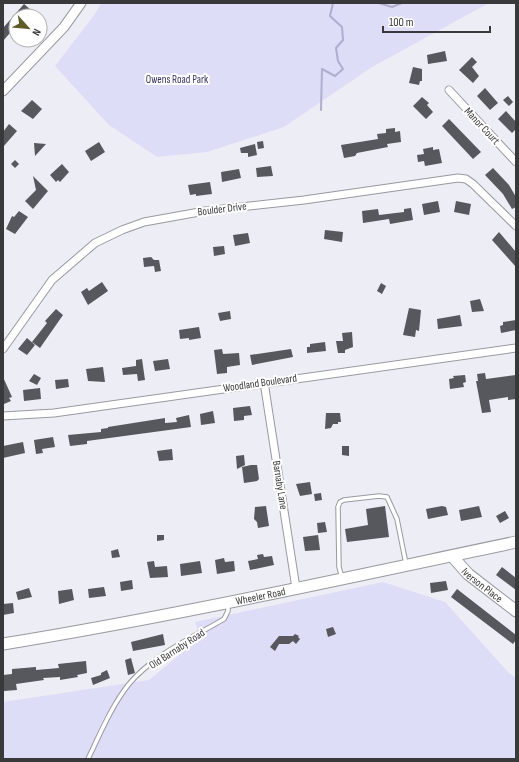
<svg xmlns="http://www.w3.org/2000/svg" width="519" height="762" viewBox="0 0 519 762" font-family="'Sofia Sans Condensed',sans-serif">
	<style>
		.green { fill: #ddddf7 }
		.lines { fill: none; stroke-linecap: round; stroke-linejoin: round }
		.stream { stroke: #afaecc; stroke-width: 2 }
		.building { fill: #57575e }
		.service-casing { stroke: #9999a1; stroke-width: 5.5 }
		.minor-casing { stroke: #9999a1; stroke-width: 9 }
		.tertiary-casing { stroke: #9999a1; stroke-width: 11 }
		.secondary-casing { stroke: #9999a1; stroke-width: 13 }
		.service { stroke: #fff; stroke-width: 3.5 }
		.minor { stroke: #fff; stroke-width: 7 }
		.tertiary { stroke: #fff; stroke-width: 9 }
		.secondary { stroke: #fff; stroke-width: 11 }
		.labels { text-anchor: middle; dominant-baseline: central; stroke-width: 4; stroke-linejoin: round; paint-order: stroke }
		.park-label { font-size: 11px; fill: #37345e; stroke: #fff }
		.street-label { font-size: 11px; fill: #39393c; stroke: #fff }
	</style>
	<rect width="100%" height="100%" fill="#ededf5"/>
	<!-- green -->
	<path class="green" d="M101,3h388l-117,64 -88,60 -77,25 -50,5 -48,-32 -54,-59 40,-52z
		M383,582l62,20 63,70 8,6v81h-513v-57l146,-22 51,-42 -5,-16z"/>
	<g class="lines">
		<!-- stream -->
		<path class="stream" d="M379,3l13,4 10,-4
			M321,110l1,-41 13,7 8,-7 -5,-8 -2,-13 7,-8 -1,-13 -12,-11 3,-13"/>
	</g>
	<!-- building -->
	<path class="building" d="M24,4l7,6 -5,6h-10v10l-13,15v-13z
		M445,51l2,10 -19,3 -1,-9z
		M472,57l5,5 -5,5 7,9 -6,7 -14,-13z
		M413,67l9,2v12h-2l-1,4 -10,-2z
		M485,88l13,15 -8,7 -13,-14z
		M508,96l5,6 -4,4 -6,-6z
		M422,97l7,6 -2,2 6,7 -7,7 -13,-13z
		M32,100l10,9 -9,10 -12,-8z
		M506,111l10,11v7l-4,4 -14,-14z
		M449,119l32,33 -8,7 -31,-33z
		M9,124l8,7 -14,16v-15z
		M395,128v4l5,-1 1,11 -14,2 1,3 -31,6 -2,3 -11,2 -3,-13 37,-6 -1,-5 9,-1v-4z
		M263,141l1,7 -6,1 -1,-7z
		M99,142l6,10 -14,9 -6,-10z
		M34,143l12,1 -11,12z
		M255,144l2,11 -9,2v-4h-7l-1,-5z
		M433,147v3l6,-1 3,14 -17,3 -1,-5 -6,1 -1,-7 7,-1 -1,-5z
		M15,160l4,4 -4,4 -4,-4z
		M62,164l7,8 -9,10 -2,-2 -2,2 -6,-7z
		M271,166l2,10 -16,1 -1,-9z
		M493,168l16,17 7,12v10l-4,2 -9,-15 -18,-19z
		M239,169l2,9 -19,4 -1,-10z
		M33,176l15,15 -15,18 -8,-8 11,-11z
		M210,182l2,12 -16,2v-2l-6,1 -2,-10z
		M438,201l2,11 -16,3 -2,-11z
		M456,201l15,3 -2,11 -15,-3z
		M411,208l2,12 -23,4 -1,-5 -26,4 -1,-12 16,-2 1,6 25,-3v-3z
		M19,211l9,6 -13,17 -9,-5 6,-13 2,1z
		M325,230l18,2 -1,10 -18,-3z
		M499,232l17,20v15l-24,-27z
		M248,233l2,10 -15,3 -2,-11z
		M224,246l1,8 -11,2 -1,-9z
		M151,257l3,3h5l2,11 -6,1 -1,-6 -10,1 -1,-9z
		M102,282l6,9 -20,14 -7,-13 6,-4 2,3z
		M381,283l5,3 -4,8 -5,-3z
		M480,299l4,12 -12,1 -2,-11z
		M409,308l12,2 -2,21 -3,-1 -1,7 -12,-2z
		M56,309l7,6 -23,33 -8,-6 15,-19 -2,-2z
		M230,311l1,8 -11,2 -2,-8z
		M460,315l2,11 -24,3 -1,-10z
		M516,320v10l-15,3 -1,-7 3,-1v-3z
		M199,327l2,11 -12,2v-2l-9,1 -1,-9z
		M352,332l1,15 -8,3v3h-7l-2,-12h7l-1,-8z
		M27,338l8,7 -8,10 -9,-6z
		M325,342l1,9 -19,2v-6h3v-3z
		M222,349l1,5 16,-1 1,12 -13,2v6l-10,1 -3,-24z
		M291,349l2,8 -41,8 -2,-10z
		M142,359l3,21 -7,1 -1,-7 -14,1 -1,-7 14,-2v-6z
		M168,359l2,10 -15,2 -2,-10z
		M103,367l2,15 -17,-1 -2,-12z
		M485,373l1,6 30,-4v24l-8,1v-3l-19,3 2,12 -9,1 -6,-32h2l-1,-7z
		M34,374l7,4 -4,7 -8,-4z
		M465,375l1,7 -3,1 1,4 -14,2 -1,-10 5,-1 -1,-2z
		M3,377l9,20 -3,1 2,3 -7,3z
		M68,379l1,8 -13,2 -1,-9z
		M40,388l1,11 -17,2 -1,-11z
		M250,406l2,9 -8,1v4l-10,1 -1,-13z
		M213,411l2,12 -14,2 -1,-11z
		M326,413h14l1,9h-3v2h-5l-2,4 -6,1z
		M189,415l2,12 -104,14v3l-17,2 -2,-11 33,-3v-3l7,-1v-1l57,-9v5l12,-1 -1,-4z
		M53,437l2,10 -13,2 1,4 -7,1 -2,-14z
		M23,442l2,11 -22,5v-12z
		M342,446h7v10l-7,-1z
		M172,449l1,11 -14,1 -2,-10z
		M244,455l1,10 -8,4 -1,-13z
		M251,465h6l2,14 -2,2 -13,2 -2,-16z
		M310,482l2,12 -12,2 -4,-12z
		M321,493l1,7 -7,1 -1,-7z
		M266,506l3,20 -11,2 -1,-6 -3,-3 1,-12z
		M385,506l4,31 -42,5 -2,-13 23,-4 -2,-16z
		M442,506l4,1 2,8 -20,4 -2,-10z
		M479,506l3,11 -21,4 -2,-11z
		M505,511l4,7 -9,5 -4,-7z
		M325,522l2,10 -9,1 -1,-10z
		M157,535h7v5l-7,1z
		M318,535l2,15 -15,1 -2,-14z
		M118,549l2,8 -8,1 -1,-7z
		M263,554l1,3 8,-1 2,9 -24,5 -2,-9 10,-2 -1,-4z
		M224,558l1,4 9,-1 1,10 -18,3 -2,-14z
		M154,561l1,6 12,-1 1,11 -18,1 -3,-16z
		M200,561l2,12 -21,3 -1,-12z
		M502,567l14,11v12l-20,-15z
		M132,580l1,9 -12,2 -1,-9z
		M446,581l2,9 -17,3 -1,-10z
		M104,587l2,9 -17,2 -1,-9z
		M29,588l3,9 -14,3 -2,-8z
		M72,589l2,11 -15,4 -1,-13z
		M457,589l59,46v5l-3,4 -62,-47z
		M13,603l1,10 -11,2v-11z
		M333,627l3,7 -8,3 -2,-8z
		M163,634l2,11 -32,6 -2,-9z
		M295,634l4,2 -1,1 2,2 -4,5 -3,-3 -4,3h-10l-4,7 -5,-4 9,-11h14z
		M131,658l4,15 -7,2 -3,-15z
		M86,661l1,12 -10,2 1,2 -18,3v-3l-17,1 1,2 -28,4 1,6 -13,1 -1,-16 9,-1v-5l24,-2v3l23,-2 -1,-4z
		M107,670l3,8 -17,7 -2,-7 10,-3v-2z"/>
	<g class="lines">
		<defs>
			<path id="service" d="M342,578l-3,-11 -1,-60 2,-5 4,-2 35,-4 8,1 10,22 9,45
				M88,759c12,-25 24,-54 41,-75 24,-29 63,-46 95,-65l4,-8v-7"/>
			<path id="minor" d="M449,90l67,72
				M3,349l49,-69 43,-37 27,-13 22,-8 61,-11 99,-11 154,-22 8,1 7,5 43,42
				M264,382l32,206
				M3,416l51,-3 462,-65"/>
			<path id="tertiary" d="M3,91l61,-64 17,-24"/>
			<g id="secondary">
				<path id="s1" d="M452,556l16,18 48,37"/>
				<path id="s2" d="M3,644c172,-28 342,-66 513,-102"/>
			</g>
		</defs>
		<!-- service casing -->
		<use href="#service" class="service-casing"/>
		<!-- minor casing -->
		<use href="#minor" class="minor-casing"/>
		<!-- tertiary casing -->
		<use href="#tertiary" class="tertiary-casing"/>
		<!-- secondary casing -->
		<use href="#secondary" class="secondary-casing"/>
		<!-- service -->
		<use href="#service" class="service"/>
		<!-- minor -->
		<use href="#minor" class="minor"/>
		<!-- tertiary -->
		<use href="#tertiary" class="tertiary"/>
		<!-- secondary -->
		<use href="#secondary" class="secondary"/>
	</g>
	<g class="labels">
		<!-- park labels -->
		<g class="park-label">
			<text x="177" y="79">Owens Road Park</text>
		</g>
		<!-- street labels -->
		<g class="street-label">
			<text transform="translate(482 126) rotate(47)">Manor Court</text>
			<text transform="translate(222 209) rotate(-7)">Boulder Drive</text>
			<text transform="translate(260 383) rotate(-8)">Woodland Boulevard</text>
			<text transform="translate(280 485) rotate(81)">Barnaby Lane</text>
			<text stroke="none"><textPath href="#s1" startOffset="42">Iverson Place</textPath></text>
			<text stroke="none"><textPath href="#s2" startOffset="262">Wheeler Road</textPath></text>
			<text transform="translate(177 649) rotate(-33)">Old Barnaby Road</text>
		</g>
	</g>
	<!-- border -->
	<rect width="519" height="762" fill="none" stroke="#39393c" stroke-width="8"/>
	<!-- north arrow -->
	<g transform="translate(28 28) rotate(117)"><circle r="19" fill="#ffffff" stroke="#b0b0b1"/>
	<path d="M0-3L7 15L0 10L-7 15Z" fill="#5f5c28"/>
	<text y="-6" font-size="11" font-weight="bold" text-anchor="middle" fill="#39393c">N</text>
	</g>
	<!-- scale -->
	<path d="M383 26v6h107v-6" fill="none" stroke="#39393c" stroke-width="2"/>
	<text x="389" y="26" font-size="12" fill="#39393c" stroke="#ffffff" stroke-width="3" paint-order="stroke">100 m</text>
</svg>
